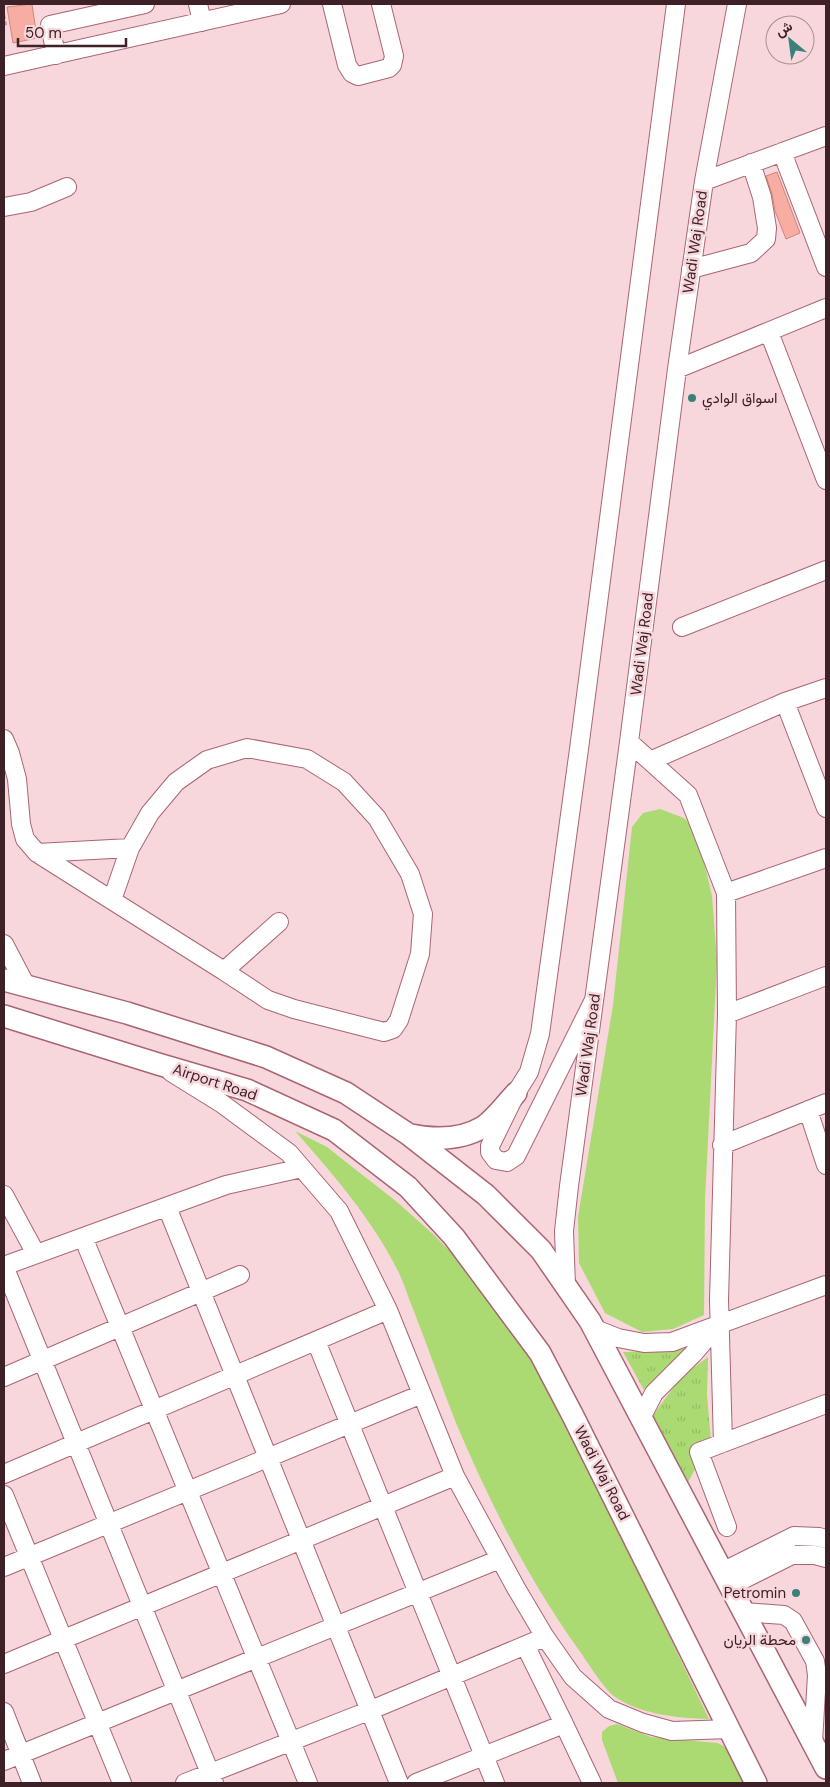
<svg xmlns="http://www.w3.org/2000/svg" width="830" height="1787" viewBox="0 0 830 1787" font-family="'DM Sans',Vazirmatn,sans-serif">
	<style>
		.grass { fill: url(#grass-tufts) }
		.park { fill: #abda72 }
		.building { fill: #f7ada2; stroke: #cd867b }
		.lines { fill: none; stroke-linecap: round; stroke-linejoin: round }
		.minor-casing { stroke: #aa6572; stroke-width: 20 }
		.major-casing { stroke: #aa6572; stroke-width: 24 }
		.path { stroke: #b99a9f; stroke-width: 2.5; stroke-dasharray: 4 2.5; stroke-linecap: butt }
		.minor { stroke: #fff; stroke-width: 18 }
		.major { stroke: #fff; stroke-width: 21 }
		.poi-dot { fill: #3a817c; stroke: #f7d7db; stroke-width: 2 }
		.labels { text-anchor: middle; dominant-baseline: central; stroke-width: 5; stroke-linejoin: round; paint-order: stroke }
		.street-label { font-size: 15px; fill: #3e2126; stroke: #f7d7db }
		.poi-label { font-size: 15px; fill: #3e2126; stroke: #f7d7db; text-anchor: end }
	</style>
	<defs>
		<pattern id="grass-tufts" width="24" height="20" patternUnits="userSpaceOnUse" patternTransform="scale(1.25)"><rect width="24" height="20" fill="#abda72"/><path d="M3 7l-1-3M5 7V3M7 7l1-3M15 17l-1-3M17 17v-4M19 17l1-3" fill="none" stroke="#94bb63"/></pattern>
	</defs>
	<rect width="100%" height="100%" fill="#f7d7db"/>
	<!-- grass -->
	<path class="grass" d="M697,1345l-29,20 -24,25 -21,-38 36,-1z
		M708,1357l-1,38 4,46 -24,43 -34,-69 29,-39z"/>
	<!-- park -->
	<path class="park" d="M660,809l24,9 13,14 15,64 5,65 -12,239 -1,115 -31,14 -31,3 -37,-19 -26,-50 -1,-46 35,-212 19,-178 11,-14z
		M295,1131l32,16 24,19 46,36 37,33 31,32 59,77 74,144 111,231c-31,-1 -64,-4 -91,-20 -14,-8 -32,-40 -42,-53 -49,-69 -87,-145 -120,-223 -15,-38 -28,-76 -43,-114 -5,-12 -9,-26 -15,-38 -26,-52 -65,-97 -103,-140z
		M617,1724l34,13 67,6 10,6 19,34h-129l-16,-43v-8l7,-6z"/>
	<!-- building -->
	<path class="building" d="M32,4l5,34 -24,5 -6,-36z
		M777,172l23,61 -14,6 -11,-28 -3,-17 -6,-18z"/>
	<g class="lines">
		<defs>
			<path id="minor" d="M198,4l4,18
				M332,4l15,61 5,8 6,3 31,-8 3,-3 2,-9 -13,-52
				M56,55l-6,-30 95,-21
				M4,66l277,-62
				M782,152l44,115
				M704,181l122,-45
				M4,207l27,-5 36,-15
				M691,269l60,-16 15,-14 1,-11 -5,-31 -11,-34
				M769,332l57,148
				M677,369l149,-61
				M682,627l144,-57
				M785,702l41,106
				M4,739l6,14 7,26 4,45 4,15 12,14 187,118 55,-49
				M629,742l59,53 38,98 1,121 -8,286 4,143
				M650,761l135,-59 41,-14
				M37,853l93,-5
				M726,893l100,-35
				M112,900l18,-52 20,-35 26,-31 31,-22 40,-12 60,11 37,23 33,36 33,56 13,40 -3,40 -21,66 -6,9 -9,3 -90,-23 -26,-9 -44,-29
				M4,944l22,42
				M594,1000l-78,156 -9,6 -11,-2 -6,-8v-6l26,-53 13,-21 11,-38 39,-285 97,-745
				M727,1014l99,-38
				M171,1072l50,31 68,50 50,58 49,99 67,166 61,112 29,49 28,40 36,32 34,14 29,8 58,-2
				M808,1110l18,55
				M722,1145l104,-42
				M4,1195l32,59
				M167,1207l232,576
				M83,1237l225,546
				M4,1266l210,517
				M4,1266l222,-81 76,-17
				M566,1286l-2,-55 5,-45 60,-444 48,-373 27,-188 33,-177
				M595,1329l23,9 26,5 28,-1 154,-57
				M316,1341l179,442
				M4,1377l236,-102
				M641,1418l13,-25 39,-39 25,-29
				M4,1474l384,-164
				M4,1495l118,288
				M727,1527l-28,-75 127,-48
				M4,1567l418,-173
				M722,1572l72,-36 25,1 7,2
				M730,1586l62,-31h23l11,3
				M743,1612l41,3 9,6 22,40 2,14 -4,67
				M4,1664l451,-188
				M4,1712l28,71
				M564,1724l28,59
				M4,1761l496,-202
				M185,1783l186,-73 174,-73
				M416,1783l148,-59 -38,-77"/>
			<path id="major" d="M4,980l123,33 139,44 80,36 62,41 78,61 55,55 49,71 236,447
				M4,1016l154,48 89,26 87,40 74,57 46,50 86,116 33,63 183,367
				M411,1135c24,5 50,5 72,-8 11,-7 24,-24 33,-34"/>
		</defs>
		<!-- minor casing -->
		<use href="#minor" class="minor-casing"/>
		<!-- major casing -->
		<use href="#major" class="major-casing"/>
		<!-- path -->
		<path class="path" d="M4,15l2,11 -2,1"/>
		<!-- minor -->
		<use href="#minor" class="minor"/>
		<!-- major -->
		<use href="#major" class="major"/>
	</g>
	<!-- markers -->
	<g class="poi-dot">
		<circle cx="692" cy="398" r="5"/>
		<circle cx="796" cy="1593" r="5"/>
		<circle cx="806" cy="1640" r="5"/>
	</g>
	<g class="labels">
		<!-- street labels -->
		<g class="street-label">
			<text transform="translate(695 242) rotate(-82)">Wadi Waj Road</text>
			<text transform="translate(642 644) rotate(-83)">Wadi Waj Road</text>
			<text transform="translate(588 1045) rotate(-82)">Wadi Waj Road</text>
			<text transform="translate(215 1082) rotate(18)">Airport Road</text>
			<text transform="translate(602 1473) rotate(63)">Wadi Waj Road</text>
		</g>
		<!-- poi labels -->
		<g class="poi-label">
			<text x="702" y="398" text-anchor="start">اسواق الوادي</text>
			<text x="786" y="1593">Petromin</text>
			<text x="796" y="1640">محطة الريان</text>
		</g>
	</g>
	<!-- border -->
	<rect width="830" height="1787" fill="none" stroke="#3e2126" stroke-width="10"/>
	<!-- north arrow -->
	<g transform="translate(790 40) rotate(331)"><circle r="24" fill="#f7d7db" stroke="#ad8e93"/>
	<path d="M0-4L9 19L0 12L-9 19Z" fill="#3a817c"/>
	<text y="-8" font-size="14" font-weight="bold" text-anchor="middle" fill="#3e2126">ش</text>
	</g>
	<!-- scale -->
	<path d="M18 38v8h108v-8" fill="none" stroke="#3e2126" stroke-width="2.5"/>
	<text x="25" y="38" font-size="15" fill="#3e2126" stroke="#f7d7db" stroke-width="4" paint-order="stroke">50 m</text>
</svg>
